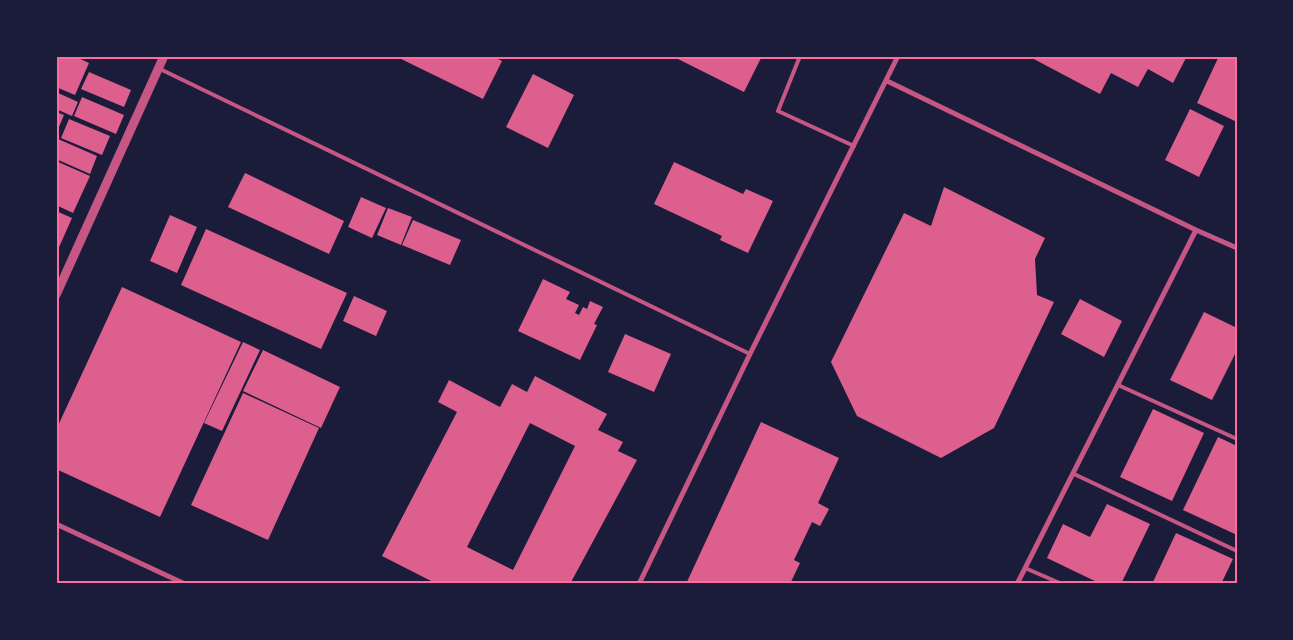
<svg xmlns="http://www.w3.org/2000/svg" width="1293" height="640" viewBox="0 0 1293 640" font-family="'Nunito Sans',sans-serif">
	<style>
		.building { fill: #dd5f8e; fill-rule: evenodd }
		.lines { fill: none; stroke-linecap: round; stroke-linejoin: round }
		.service { stroke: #c65784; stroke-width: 4 }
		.minor { stroke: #c65784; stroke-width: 5 }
		.tertiary { stroke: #c65784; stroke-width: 9 }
		.neatline { fill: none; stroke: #ff6b9d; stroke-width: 2 }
	</style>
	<rect width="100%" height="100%" fill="#1b1b3a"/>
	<!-- building -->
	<path class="building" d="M56,56h18l15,7 -14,32 -19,-8z
		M395,56h97l10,5 -19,38z
		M672,56h90l-18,36z
		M1028,56h159l-14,27 -25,-14 -10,18 -27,-14 -11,21z
		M1219,56h18v66l-40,-19z
		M89,72l42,18 -7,17 -43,-18z
		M533,74l41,21 -26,53 -42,-21z
		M56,92l22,10 -6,14 -16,-7z
		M82,97l42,18 -8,19 -42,-18z
		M1190,109l34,17 -25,51 -34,-17z
		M56,112l8,3 -8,19z
		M69,119l41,17 -8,19 -41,-17z
		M58,139l39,17 -7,18 -34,-15v-15z
		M56,161l34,15 -17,37 -17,-8z
		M674,162l69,32 3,-5 27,12 -25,52 -28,-13 2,-4 -68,-32z
		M245,173l99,48 -15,33 -101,-47z
		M944,187l101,51 -10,21 2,36 17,7 -60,126 -53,30 -84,-42 -26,-54 73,-149 27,13z
		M361,197l25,11 -14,30 -24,-11z
		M388,208l24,9 -11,28 -24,-10z
		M56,211l16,7 -16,36z
		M170,215l27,12 -20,46 -27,-12z
		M413,220l48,20 -11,25 -48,-20z
		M206,229l141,64 -26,56 -140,-64z
		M543,279l27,13 -4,7 13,6 -4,8 4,2 4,-8 4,2 3,-8 13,6 -9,17 3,1 -17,35 -62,-29z
		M122,287l119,55 -81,175 -104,-48v-39z
		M354,296l33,15 -11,25 -33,-15z
		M1080,299l42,22 -18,36 -43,-23z
		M1204,312l33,16v22l-25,50 -42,-20z
		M625,334l46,20 -17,38 -46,-20z
		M243,342l17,8 -38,81 -18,-8z
		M263,350l77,37 -19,41 -78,-37z
		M535,376l72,38 -9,16 25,12 -5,9 19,9 -67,124h-133l-55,-28 75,-144 -19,-10 11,-22 51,27 12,-23 15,8zM530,423l45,23 -62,124 -46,-23z
		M243,393l76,35 -51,112 -77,-35z
		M1153,409l51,24 -32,68 -52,-24z
		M761,422l78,36 -21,45 11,6 -9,17 -8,-4 -18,38 6,3 -10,21h-104z
		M1218,437l19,9v89l-54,-25z
		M1107,504l43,20 -29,60h-20l-54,-26 16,-34 27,13z
		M1176,533l57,26 -12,25h-69z"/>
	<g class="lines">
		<!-- service -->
		<path class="service" d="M800,56l-22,55 76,35
			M160,69l590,285
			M1118,385l119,54
			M1074,474l163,77
			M1025,568l37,16"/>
		<!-- minor -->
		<path class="minor" d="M887,81l309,149 41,18
			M56,524l129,60
			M639,584l111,-230 148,-298
			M1017,584l179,-354"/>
		<!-- tertiary -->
		<path class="tertiary" d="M56,295l108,-239"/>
	</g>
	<!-- border -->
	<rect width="1293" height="640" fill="none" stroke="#1b1b3a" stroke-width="115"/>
	<rect x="58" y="58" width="1178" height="524" class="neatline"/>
</svg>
